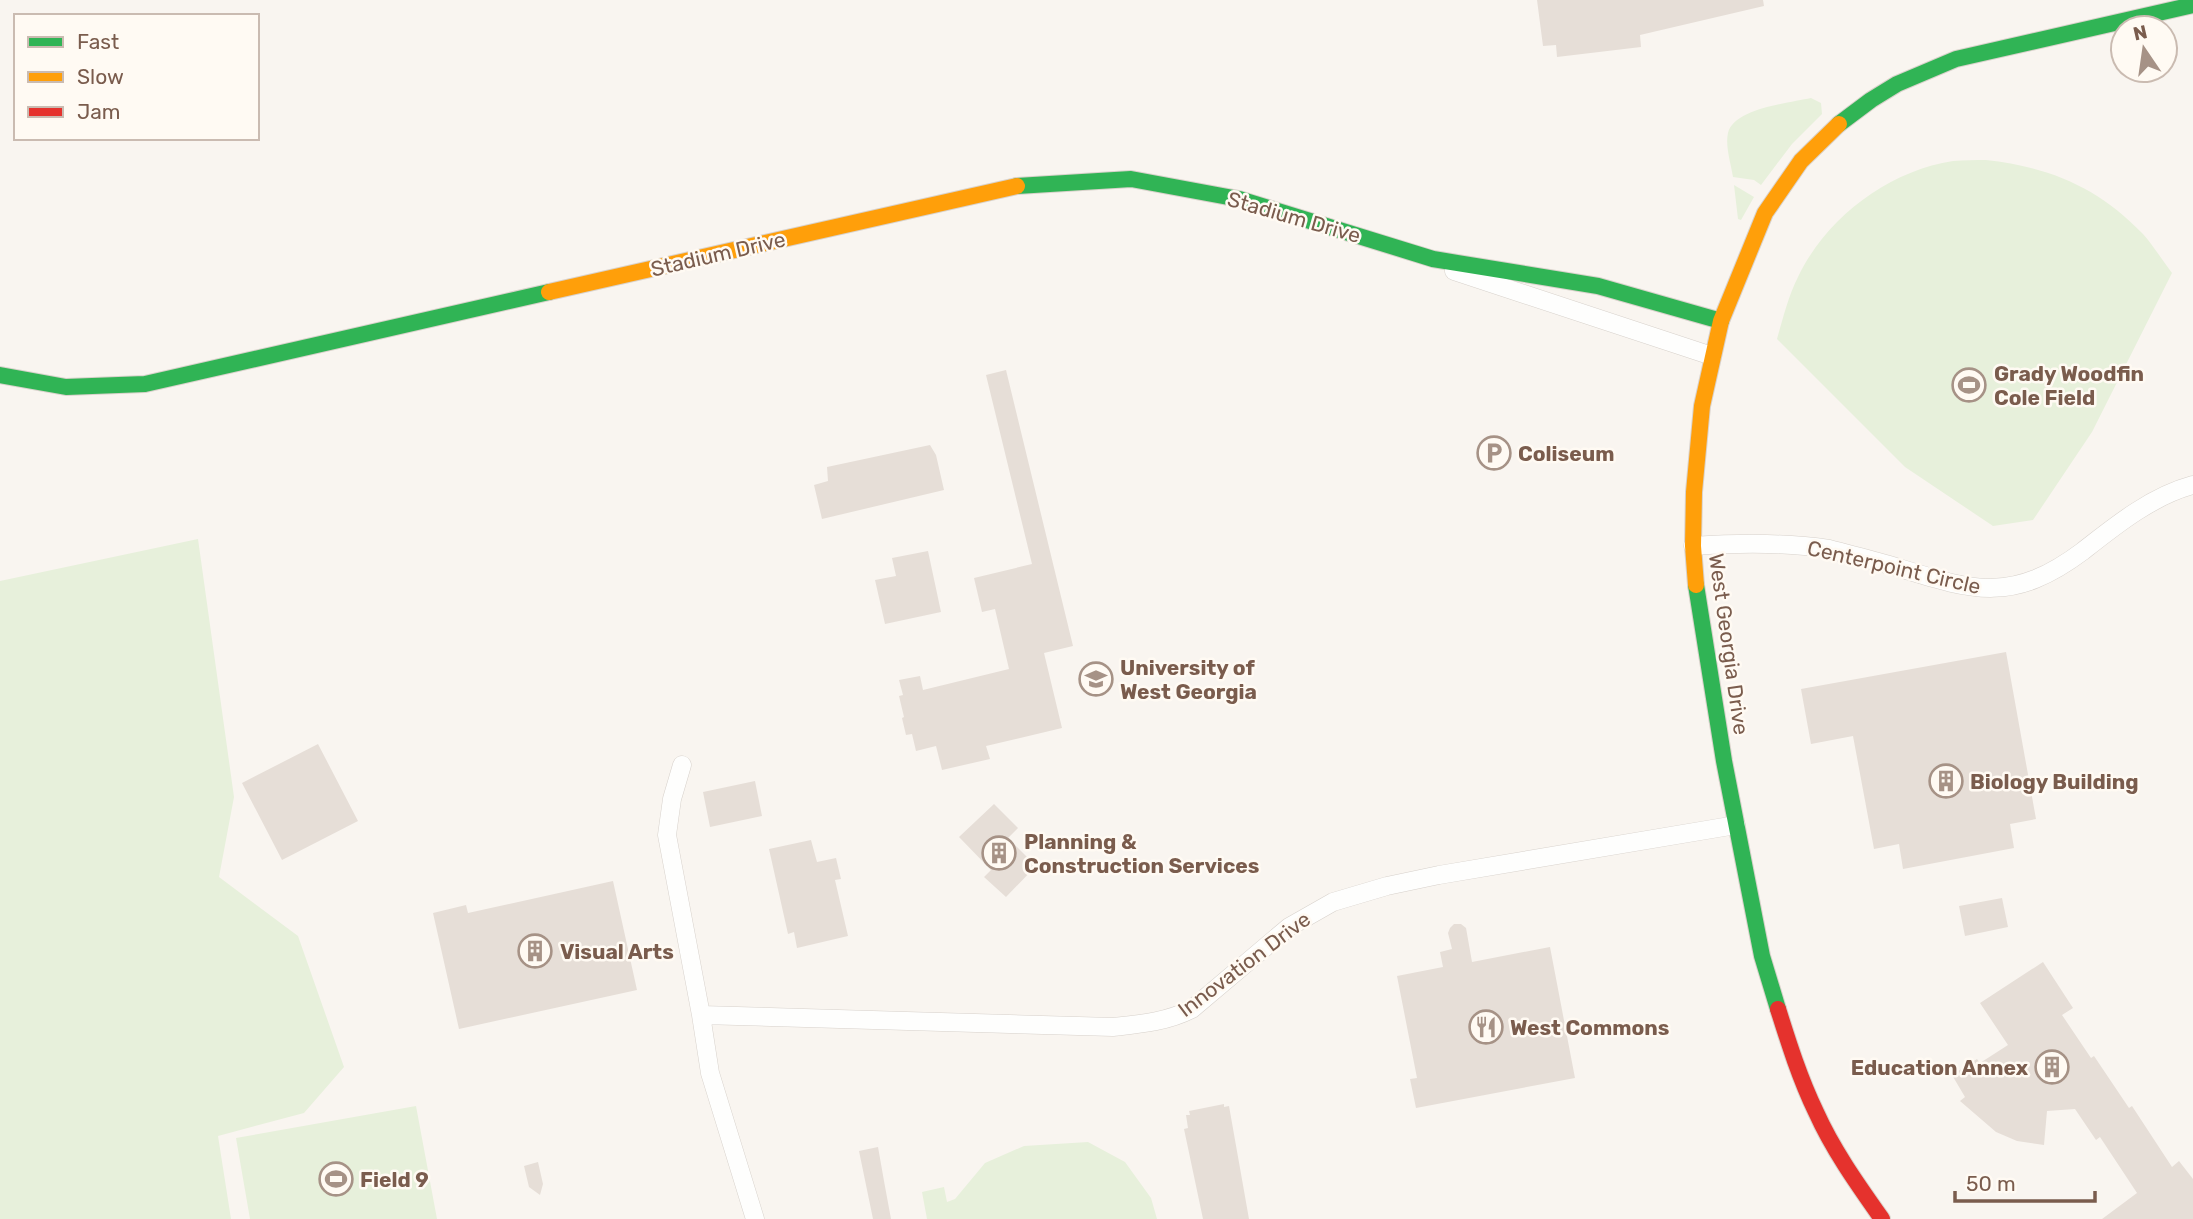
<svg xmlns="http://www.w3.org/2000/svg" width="2193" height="1219" viewBox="0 0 2193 1219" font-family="Rubik,sans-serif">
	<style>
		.green { fill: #e7f0db }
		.building { fill: #e6ded7 }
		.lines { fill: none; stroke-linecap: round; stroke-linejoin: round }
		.street-casing { stroke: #d7d1cb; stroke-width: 19 }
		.fast-casing { stroke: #d9d2cb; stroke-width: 18 }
		.slow-casing { stroke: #d9d2cb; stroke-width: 18 }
		.jam-casing { stroke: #d9d2cb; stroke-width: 18 }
		.street { stroke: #fefefd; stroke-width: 18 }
		.fast { stroke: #30b455; stroke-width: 16 }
		.slow { stroke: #ff9f0a; stroke-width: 16 }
		.jam { stroke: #e5322d; stroke-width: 16 }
		.labels { text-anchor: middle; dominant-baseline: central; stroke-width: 5; stroke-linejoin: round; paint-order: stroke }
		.street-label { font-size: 21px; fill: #7a5c4d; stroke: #fffaf3 }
		.poi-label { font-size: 21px; font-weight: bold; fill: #7a5c4d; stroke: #fffaf3; text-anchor: start }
	</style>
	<rect width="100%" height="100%" fill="#f9f5f0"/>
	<!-- green -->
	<path class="green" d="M1811,98l10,5 1,11 -30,30 -31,41 -7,-5 -21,-3c-2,-13 -8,-31 -5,-44 6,-25 61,-30 83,-35z
		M1986,160c63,7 112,27 157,74 10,11 19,26 29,39l-80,159 -59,88 -40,6 -88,-59 -128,-128c6,-21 11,-42 21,-62 28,-59 90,-106 155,-116 11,-1 22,-1 33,-1z
		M1734,185l20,12 -13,23 -3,-1z
		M198,539l36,258 -15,80 79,59 46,131 -40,46 -86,23 13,83h-231v-638z
		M416,1106l21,113h-187l-14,-81z
		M1088,1142l37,20 26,36 6,21h-230l-5,-27 22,-5 3,15 8,-3 30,-36 39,-17z"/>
	<!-- building -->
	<path class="building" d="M1537,0h226l1,6 -124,29 1,12 -84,10 -1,-12 -13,1z
		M1006,370l67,276 -29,7 18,75 -76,18 4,13 -48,11 -6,-24 -20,5 -4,-17 -6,1 -4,-17 2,-1 -5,-21 4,-1 -4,-15 21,-4 3,14 86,-21 -14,-60 -13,3 -8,-34 58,-14 -46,-189z
		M930,445l6,10 8,35 -122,29 -8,-34 14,-4 -1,-14z
		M928,551l13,61 -56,12 -10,-44 21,-4 -4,-18z
		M2006,652l30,167 -26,5 4,24 -111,21 -4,-25 -25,5 -21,-113 -42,8 -10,-55z
		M318,744l40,77 -76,39 -40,-77z
		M755,781l7,35 -52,11 -7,-35z
		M994,804l24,24 -10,10 28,28 -30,31 -22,-20 7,-7 -32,-33z
		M811,840l6,22 19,-4 5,21 -6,1 13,56 -51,12 -3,-16 -6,2 -19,-85z
		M613,881l24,109 -178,39 -26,-116 33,-8 2,8z
		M2002,898l6,29 -43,9 -6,-30z
		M1454,924h7l5,4 6,34 78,-15 25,131 -159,30 -6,-29 7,-1 -20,-102 46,-9 -3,-15 12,-3 -4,-16 2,-5z
		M2043,962l30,46 -11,7 29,43 3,-2 35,52 3,-2 40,61 7,-6 14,18v40h-91l35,-26 -37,-56 -4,3 -21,-31 -28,2 -3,34 -27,-4 -21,-9 -36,-31 5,-4 -13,-22 25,-16 3,4 28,-18 -28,-42z
		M1224,1104v3l5,-1 20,113h-46l-19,-90 4,-1 -2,-13h4l-1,-4z
		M878,1147l6,34 7,38h-18l-14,-68z
		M538,1162l5,22 -3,11 -11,-8 -5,-21z"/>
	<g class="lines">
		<defs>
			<path id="street" d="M1454,271l258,85
				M1693,546c45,-3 91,-4 136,3 22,6 45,11 67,18 78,24 116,37 187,-16 33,-26 69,-55 110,-66
				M682,765l-10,34 -5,36 34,180 9,58 45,146
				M701,1015l412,12c28,-3 53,-5 79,-18l97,-82 44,-25 54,-16 52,-11 297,-50"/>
			<path id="fast" d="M1839,124l32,-24 26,-16 59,-25 237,-54
				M1017,186l114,-7 108,20 194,60 165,27 123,35
				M0,375l66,12 79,-3 404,-92
				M1696,585l28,176 38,195 16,53"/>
			<path id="slow" d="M549,292l468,-106
				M1696,585l-3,-39 1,-54 8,-86 19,-85 44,-108 36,-52 38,-37"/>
			<path id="jam" d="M1778,1009c11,35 22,70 38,103 17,38 42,73 66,107"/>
		</defs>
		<!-- street casing -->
		<use href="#street" class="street-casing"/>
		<!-- fast casing -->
		<use href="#fast" class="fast-casing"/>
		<!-- slow casing -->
		<use href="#slow" class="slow-casing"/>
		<!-- jam casing -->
		<use href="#jam" class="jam-casing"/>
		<!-- street -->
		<use href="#street" class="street"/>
		<!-- fast -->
		<use href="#fast" class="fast"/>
		<!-- slow -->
		<use href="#slow" class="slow"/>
		<!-- jam -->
		<use href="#jam" class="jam"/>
	</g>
	<!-- icons -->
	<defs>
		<symbol id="stadium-ring" viewBox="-11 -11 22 22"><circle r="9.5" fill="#fffaf3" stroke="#a69286" stroke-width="1.5"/><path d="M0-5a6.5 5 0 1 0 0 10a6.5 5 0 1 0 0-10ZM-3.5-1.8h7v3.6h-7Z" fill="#a69286"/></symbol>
		<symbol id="parking-ring" viewBox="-11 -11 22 22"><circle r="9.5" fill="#fffaf3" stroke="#a69286" stroke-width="1.5"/><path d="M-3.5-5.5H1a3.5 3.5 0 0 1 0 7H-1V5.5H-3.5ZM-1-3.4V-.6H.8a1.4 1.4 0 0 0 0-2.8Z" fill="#a69286"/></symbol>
		<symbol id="university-ring" viewBox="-11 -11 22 22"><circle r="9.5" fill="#fffaf3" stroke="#a69286" stroke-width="1.5"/><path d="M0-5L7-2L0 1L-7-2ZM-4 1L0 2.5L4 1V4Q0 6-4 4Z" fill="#a69286"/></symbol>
		<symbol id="building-ring" viewBox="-11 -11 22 22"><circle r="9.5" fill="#fffaf3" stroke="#a69286" stroke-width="1.5"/><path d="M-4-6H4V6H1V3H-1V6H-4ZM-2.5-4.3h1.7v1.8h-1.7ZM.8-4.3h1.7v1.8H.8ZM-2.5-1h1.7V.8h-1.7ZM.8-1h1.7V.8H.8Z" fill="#a69286"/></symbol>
		<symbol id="restaurant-ring" viewBox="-11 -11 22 22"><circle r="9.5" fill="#fffaf3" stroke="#a69286" stroke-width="1.5"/><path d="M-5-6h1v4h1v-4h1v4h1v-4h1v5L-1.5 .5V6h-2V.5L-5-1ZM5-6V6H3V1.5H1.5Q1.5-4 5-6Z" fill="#a69286"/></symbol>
	</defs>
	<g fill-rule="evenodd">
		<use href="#stadium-ring" x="1950" y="366" width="38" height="38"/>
		<use href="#parking-ring" x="1475" y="434" width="38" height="38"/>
		<use href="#university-ring" x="1077" y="660" width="38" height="38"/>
		<use href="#building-ring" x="1927" y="762" width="38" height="38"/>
		<use href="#building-ring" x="980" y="834" width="38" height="38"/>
		<use href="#building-ring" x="516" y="932" width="38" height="38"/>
		<use href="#restaurant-ring" x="1467" y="1008" width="38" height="38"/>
		<use href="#building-ring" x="2033" y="1048" width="38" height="38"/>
		<use href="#stadium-ring" x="317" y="1160" width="38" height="38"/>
	</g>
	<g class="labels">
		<!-- street labels -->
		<g class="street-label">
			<text transform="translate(1294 217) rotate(16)">Stadium Drive</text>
			<text transform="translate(718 254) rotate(-13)">Stadium Drive</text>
			<text transform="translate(1894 567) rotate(13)">Centerpoint Circle</text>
			<text transform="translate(1729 644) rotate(82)">West Georgia Drive</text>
			<text transform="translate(1244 964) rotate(-37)">Innovation Drive</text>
		</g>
		<!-- poi labels -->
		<g class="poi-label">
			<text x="1994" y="373">Grady Woodfin<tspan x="1994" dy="24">Cole Field</tspan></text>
			<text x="1518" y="453">Coliseum</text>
			<text x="1120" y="667">University of<tspan x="1120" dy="24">West Georgia</tspan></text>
			<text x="1970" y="781">Biology Building</text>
			<text x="1024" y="841">Planning &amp;<tspan x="1024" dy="24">Construction Services</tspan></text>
			<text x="560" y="951">Visual Arts</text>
			<text x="1510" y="1027">West Commons</text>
			<text x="2028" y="1067" text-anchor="end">Education Annex</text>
			<text x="360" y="1179">Field 9</text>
		</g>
	</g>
	<!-- legend -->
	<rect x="14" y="14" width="245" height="126" fill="#fffaf3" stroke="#cabbb1" stroke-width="2"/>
	<rect x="28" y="37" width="35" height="10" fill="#30b455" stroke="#cabbb1" stroke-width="2"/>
	<text x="77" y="49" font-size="21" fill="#7a5c4d">Fast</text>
	<rect x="28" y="72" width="35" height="10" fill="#ff9f0a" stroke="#cabbb1" stroke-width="2"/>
	<text x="77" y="84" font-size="21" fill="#7a5c4d">Slow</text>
	<rect x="28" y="107" width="35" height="10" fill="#e5322d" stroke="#cabbb1" stroke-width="2"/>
	<text x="77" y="119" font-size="21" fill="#7a5c4d">Jam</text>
	<!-- north arrow -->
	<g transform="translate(2144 49) rotate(347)"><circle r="33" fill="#fffaf3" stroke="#cabbb1" stroke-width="2"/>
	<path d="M0-5L12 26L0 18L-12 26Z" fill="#a69286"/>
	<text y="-10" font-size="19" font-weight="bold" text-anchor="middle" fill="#7a5c4d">N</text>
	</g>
	<!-- scale -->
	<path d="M1955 1191v10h140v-10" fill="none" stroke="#7a5c4d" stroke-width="3.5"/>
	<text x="1966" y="1191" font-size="21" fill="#7a5c4d" stroke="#fffaf3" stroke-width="5" paint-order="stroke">50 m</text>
</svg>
